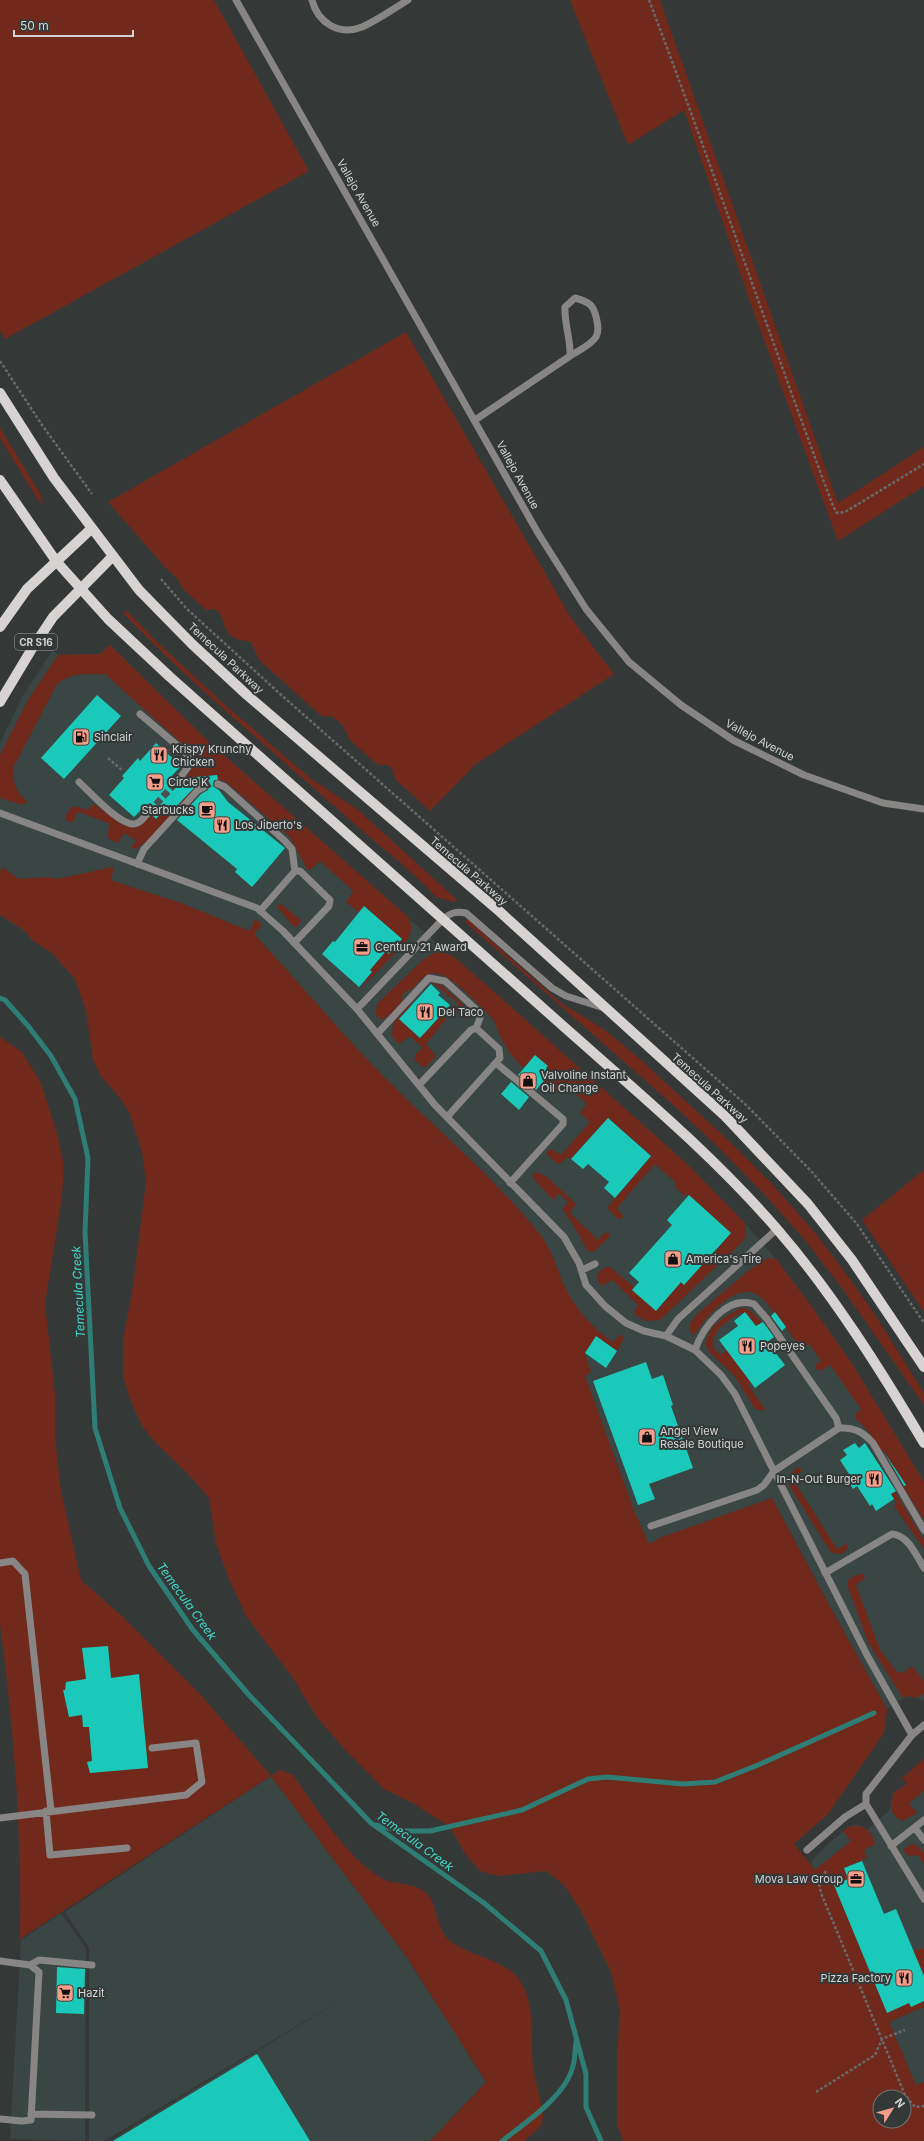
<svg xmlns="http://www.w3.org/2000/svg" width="924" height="2141" viewBox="0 0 924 2141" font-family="Inter,sans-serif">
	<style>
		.built { fill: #3a4644 }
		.green { fill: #71291c; fill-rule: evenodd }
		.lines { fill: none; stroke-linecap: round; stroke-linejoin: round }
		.stream { stroke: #2f7e75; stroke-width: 5 }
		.building { fill: #1ac9b9 }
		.minor-tunnel { stroke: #4c504f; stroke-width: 7; stroke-dasharray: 7 3.5; stroke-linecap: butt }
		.path { stroke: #666a6a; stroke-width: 2.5; stroke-dasharray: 3 2; stroke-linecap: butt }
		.minor { stroke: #888585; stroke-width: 7 }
		.major { stroke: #d7d3d2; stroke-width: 10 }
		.labels { text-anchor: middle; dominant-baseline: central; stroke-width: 4; stroke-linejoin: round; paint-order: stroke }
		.shield { fill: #343938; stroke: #a2a6a5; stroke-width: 1 }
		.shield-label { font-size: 10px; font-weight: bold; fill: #d1d4d4 }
		.street-label { font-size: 11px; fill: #d1d4d4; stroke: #343938 }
		.poi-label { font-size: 11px; fill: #d1d4d4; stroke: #343938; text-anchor: start }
		.water-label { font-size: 12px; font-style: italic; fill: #41dbcb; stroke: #343938 }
	</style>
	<rect width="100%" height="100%" fill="#343938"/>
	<!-- built -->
	<path class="built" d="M110,645l99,97 477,421 60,61 35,41 70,97 73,120v217l-3,2 -3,-3 -10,-2 -21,13 -59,-106 -56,-105 -131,52 -100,-276 -541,-359v-172l22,-46 30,-46 6,4 42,-1z
		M271,1776l137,183 78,123 -56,59h-320l239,-146 -245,146h-15v-193l-24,-36z
		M924,1786v316l-9,1 -104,-240 8,-11 29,-25 6,-2h6l7,5 22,-19 4,-18z
		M61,1913l25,35 -1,193 -75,-2 11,-199z"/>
	<!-- green -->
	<path class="green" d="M0,0h214l95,171 -304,168 -5,-8z
		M570,0h90l178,503 86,-56v39l-86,55 -85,-231 -69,-200 -56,35z
		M406,332l165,286 43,56 -138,90 -46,47 -35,-32 -3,-11 -4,-3h-9l-6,-4 -24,-22 -6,-13 -6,-6 -6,-4 -7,1 -5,-3 -60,-54 -8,-18c-6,-2 -13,-1 -18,-5 -15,-10 -6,-32 -27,-27l-24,-22 -4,-9 -13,-12 -57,-65z
		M0,428l41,67 2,9 -6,-6 -37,-60z
		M126,610l30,31 69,64 85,73 47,31 100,91 -2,2 -19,-5c-25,-28 -58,-52 -86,-77 -76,-68 -155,-132 -226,-206z
		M110,645l99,97 199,175 4,10 -4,13 -47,48 11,-16 -2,-2 16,-19 3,2 12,-15 -37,-32 -5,6 -13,-10 7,-10 -1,-2 -32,-29 -10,9 -3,-1 -17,-32 -64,-55 -8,-2 -1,-5 -14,1v7l-6,3 -51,56 -10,7 -5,-1 5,-8 -12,-7 -6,10 -9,-4 -2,-3 3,-12 -30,-12 -4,2 -3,9 -7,-3v-5l7,-9 14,4 7,-6 27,20 17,4 14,-13 4,4 31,-34 -5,-4c10,-11 16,-18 7,-31l-84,-76c-19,1 -36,-3 -49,12l-42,80c-1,15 0,25 13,35l-4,4 -23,-7v-43l28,-55 30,-45 42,-1z
		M2,867l17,12 29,-2 9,2 55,-12 2,1 -3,11 2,2 68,22 69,28 5,-12 7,6 -7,7v3c44,47 85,97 130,143 51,51 108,98 153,154 15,17 18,37 28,57 11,22 27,39 47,53l8,-8 3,4 -7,13 -21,-14 -11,16 6,19 -6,4 48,132 16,36 13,-7 110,-39 56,105 59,106 -3,24 -56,81 -34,30 21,26 36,-29 -8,-10c12,-11 31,-3 32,14l-9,3 -2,3 3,7 -23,10 4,11 -14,6 53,127 16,-6 4,-9 4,10 13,-6v6l-33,14 -1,3 25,59 2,2 7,-3v59h-301l-6,-17v-67l3,-47 -9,-38 -31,-63 -16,-24 -18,-14 -48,5 -18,-5 -15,-17 -15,-27 -36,-23 -30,-15 -39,-39 -29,-34 -23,-38 -47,-62 -17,-37 -13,-35 -7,-46 -20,-23 -36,-35 -11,-14 -12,-27 -7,-23v-36l10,-54 13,-104 -4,-30 -13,-40 -9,-14 -20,-23 -7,-16 -7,-48 -11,-32 -23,-26 -20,-13 -7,-9 -25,-16v-43zM880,2097h24v24h-24z
		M279,904h2l20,16 -3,6 -4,1 -17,-20z
		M467,919l94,84 44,27 37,31 87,80 42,42 45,51 34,45 27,39 47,75v12l-80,-114 -38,-50 -42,-47 -50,-51 -42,-39 -207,-182z
		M438,951l15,5 66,58 167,149 60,61v12l-5,7 -81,77 -14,1 -11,-6 -1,-3 4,-7 -26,-25 -10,6 -5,-6c0,-8 6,-13 13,-13l24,20 -2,3 24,21 25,-29 3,3 15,-17 13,-19 3,3 16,-19 -45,-39 -2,2 -8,-8 -1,-6 -19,-17 -3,1 -36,42 6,8 -1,3h-4l-10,-10v-2l43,-51 -43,-38 -37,41 -3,-2 -9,7 -3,-1 -10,-10 5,-4 10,6 29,-33 -10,-9 7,-9 -23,-20 -9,9 -13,-10 9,-10 -5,-5 1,-2 -12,-11 -11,13c-11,-9 -17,-19 -23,-30 -4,-7 -4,-14 -9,-20 -13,-12 -45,-51 -63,-44 -8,3 -13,11 -18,17l-2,-2 -8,8 2,3 -11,13 -10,7 -7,-6 3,-11 46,-44z
		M429,982l12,3 32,28 -8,6 -10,-10 4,-5 -22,-18z
		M409,1005l1,2 -11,12 20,19 23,-23 4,4 -20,25 10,12 -11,12 -11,-8 2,-6 7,-6 -13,-12 -11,8 -7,-8 1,-12z
		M0,1037l22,15 19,31 16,50 7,32 -2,32 -17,107 10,90v44l6,53 20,89 41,36 78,78 71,82 9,-6 13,5c26,36 50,79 88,103 12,8 33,2 47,17 8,8 10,35 20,44 17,16 55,20 69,38 20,25 13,60 16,90 2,14 10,39 10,51 -1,10 -12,17 -19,23h-94l56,-59 -78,-123 -137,-183 -251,163c2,-106 -6,-210 -20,-314z
		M924,1170v142l-62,-92z
		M537,1172l10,5 29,27 -6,9 28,27 6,-7h5l1,3 -16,16 -6,-1 -16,-28 -10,-14 6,-7 -9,-9 -6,7 -19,-21 -1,-4z
		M767,1258l9,1 36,48 39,55 73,120v38l-21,-34 2,-2 -22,-34 -2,1 -13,-20 -13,-13v-4l6,-5 -31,-44 -9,6 -5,-2 -1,-3 6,-6 -12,-16 -8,5 -26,-37 -1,1c-5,-7 -12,-17 -20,-20 -20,-8 -49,24 -58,40l-4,1 -2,-3v-7l6,-9 52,-44z
		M740,1308c11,0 15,7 21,14l-5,4 -10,-13 -3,1 -2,-2c-12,9 -30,17 -28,35l7,8 7,-5 24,33 -3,2 17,24 -1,2 -9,-2 -21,-34 -24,-22 -4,-7c0,-20 19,-29 34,-38z
		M797,1467l5,3 -8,11 43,68 10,-5 1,1c-2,10 -10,11 -18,6l-41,-66v-9z
		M895,1492l29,48v9l-30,-43 3,-2 -6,-10z
		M859,1574h4l2,4 -9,7 24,65 17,22 6,1 9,-7 12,15v12l-6,5 -10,-2 -5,2 -35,-56 -21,-58 2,-5z
		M924,1759v32l-15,12 8,10 -15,8 -6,-4 -5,-7 2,-17 14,-9 -5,-6z
		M912,1844l5,1 7,8v11l-6,-9 -9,1 -4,-3 -1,-4z
		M922,1948l2,3v25l-11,-25z"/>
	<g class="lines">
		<!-- stream -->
		<path class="stream" d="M0,998l5,2 24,27 22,29 24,43 13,59 -3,74 10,196 25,80 29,58 44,64 56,65 122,128 113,80 57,48 25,49 20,74v33l15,34
			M376,1825l24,6h30l92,-21 66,-31 19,-2 76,7 32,-2 43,-17 116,-52
			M502,2141c23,-18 64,-45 71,-75 2,-7 2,-16 3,-24"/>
	</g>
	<!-- building -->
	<path class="building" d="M97,695l24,21 -57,63 -23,-21z
		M156,743l25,23 -14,15 8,-1 5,3 6,-5 31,-3 1,4 -5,3 1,5 5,3 9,12 57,46 -33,39 -17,-15 2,-3 -60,-49 24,-26 7,-4 1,-5 -3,-2 -10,3 -27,28 -5,-4 -8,9 -3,-3 1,-6 -4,-3 -5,2 -1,-2 -10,10 -25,-22 15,-17 -2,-2 16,-18 2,3z
		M364,906l38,33 -13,15 -3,-3 -16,19 2,2 -13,15 -37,-33 11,-13 2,1z
		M431,984l9,9 -2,2 12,10 -30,33 -21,-19z
		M535,1055l13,11 -2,2 5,5 -15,17 -18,-15z
		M511,1082l18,15 -10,13 -18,-16z
		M608,1118l43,38 -36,42 -11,-10 5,-6 -21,-18 -5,5 -12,-10z
		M689,1195l42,38 -47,52 -3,-3 -25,29 -24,-21 7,-8 -10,-9 43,-48 -5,-5z
		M745,1312l11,14 7,-4 11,15 -7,5 18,23 -30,23 -36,-48 19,-14 -4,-5z
		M775,1312l11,15 -4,4 -11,-15z
		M596,1336l21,15 -11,17 -21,-15z
		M646,1362l6,17 11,-4 10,30 -2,1 22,62 -44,16 6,15 -17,6 -45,-124z
		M855,1443l4,5 6,-5 31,48 -5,3 3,5 -18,12 -4,-7 -2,2 -13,-20 -4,3 -8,-13 4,-2 -9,-14 7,-5 -4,-5z
		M884,1452l22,33 -2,1z
		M108,1646l3,32 28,-4 9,94 -58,5 -3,-11 5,-1 -3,-34h-6l-1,-12 -13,2 -6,-27h2l1,-8 20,-3 -4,-31z
		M862,1861l22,53 12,-5 28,67v25l-13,6 -2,-4 -22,10 -53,-128 14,-6 -4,-11z
		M57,1967l28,2 -1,45 -28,-1z
		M257,2054l53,87h-197z"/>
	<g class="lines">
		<!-- minor-tunnel -->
		<path class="minor-tunnel" d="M204,787l7,-4 7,1
			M149,812l31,-34"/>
		<!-- path -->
		<path class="path" d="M649,0c64,168 121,338 184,506l4,7 8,-1 79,-48
			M0,361l42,64 50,69
			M161,579l26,30 92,84 466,411 66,67 46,53 67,99
			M108,758l15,13
			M826,1871l-7,12 2,10 84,202 10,12 9,-1
			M816,2092l59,-37 7,-16 23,-9"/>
		<!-- minor -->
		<path class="minor" d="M236,0l302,533 48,76 43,53 52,43 52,35 71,35 79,28 41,6
			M312,0c6,23 27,36 50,27 16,-7 31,-18 46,-27
			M475,420l95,-64c1,-17 -6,-32 -5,-49l10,-9c15,4 19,7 22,23 1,5 2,11 -1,16 -5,8 -18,14 -26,19
			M140,714l45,38 5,7 -2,8 -8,11
			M79,782c11,10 40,43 55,42 6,0 11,-8 15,-12
			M218,784l7,3 60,54 7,8 3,22
			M0,813l257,95 26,23 74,78 78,96 129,132 15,26 7,22 19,21 21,17 18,8 22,5 29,14 26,25 14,19 132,261 45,80
			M137,864l7,-15 54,-59 6,-3
			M260,911l35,-40h5l30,29 -1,6 -35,37
			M357,1009l86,-90c8,-6 12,-8 23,-6l86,75 14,8 38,12
			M377,1034l52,-56 16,3 34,31 1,6 -4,10
			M496,1063l67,56v5l-53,59
			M419,1085l52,-55 5,-2 23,21 1,9 -53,59
			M582,1270l13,-6
			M666,1336l12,-17 99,-90
			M695,1350c8,-23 32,-55 59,-46l13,15 69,99 3,10
			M651,1526l106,-36 7,-5 10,-14 65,-43c15,-1 24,4 34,15l51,87
			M0,1563l13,-2 12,13 26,237
			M825,1573l67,-39c16,1 24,21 32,34
			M924,1725l-12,10 -46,59v10l58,95
			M46,1811l4,44 77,-7
			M0,1818l186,-23 16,-13 -6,-39 -44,5
			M915,1828l9,12
			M891,1846l33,-26
			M807,1850l38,-33 21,-13
			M0,1961l30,4 9,7 -8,148 -9,1 -22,-2
			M30,1965l9,-5 53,5
			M31,2114l61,1"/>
		<!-- major -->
		<path class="major" d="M0,393l54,85 85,112 53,54 55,51 252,216 226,205 83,88 44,56 72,107
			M0,480l56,81 52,58 62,58c125,111 249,221 374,332 79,71 163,139 233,220 56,65 103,140 147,214
			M0,627l27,-38 64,-60
			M0,702l33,-55 20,-30 60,-61"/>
	</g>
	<!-- icons -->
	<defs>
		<symbol id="fuel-square" viewBox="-11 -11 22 22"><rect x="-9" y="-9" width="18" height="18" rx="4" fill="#f49d8b" stroke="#343938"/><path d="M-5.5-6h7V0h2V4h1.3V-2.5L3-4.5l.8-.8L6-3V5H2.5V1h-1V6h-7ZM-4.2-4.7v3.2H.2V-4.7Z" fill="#111"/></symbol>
		<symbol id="restaurant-square" viewBox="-11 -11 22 22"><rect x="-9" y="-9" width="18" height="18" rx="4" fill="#f49d8b" stroke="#343938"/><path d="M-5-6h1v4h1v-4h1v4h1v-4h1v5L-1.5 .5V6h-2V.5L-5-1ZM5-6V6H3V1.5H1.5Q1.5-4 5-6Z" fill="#111"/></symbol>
		<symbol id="supermarket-square" viewBox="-11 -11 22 22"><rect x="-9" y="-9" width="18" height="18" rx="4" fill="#f49d8b" stroke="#343938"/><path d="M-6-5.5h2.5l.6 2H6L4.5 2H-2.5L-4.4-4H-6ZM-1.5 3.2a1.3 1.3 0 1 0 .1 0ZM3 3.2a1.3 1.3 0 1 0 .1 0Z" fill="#111"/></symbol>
		<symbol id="cafe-square" viewBox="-11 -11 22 22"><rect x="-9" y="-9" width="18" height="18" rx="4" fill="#f49d8b" stroke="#343938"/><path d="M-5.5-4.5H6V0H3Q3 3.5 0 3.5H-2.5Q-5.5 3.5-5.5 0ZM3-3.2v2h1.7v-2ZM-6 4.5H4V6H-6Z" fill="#111"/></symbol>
		<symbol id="office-square" viewBox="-11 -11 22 22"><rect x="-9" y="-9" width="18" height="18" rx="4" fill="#f49d8b" stroke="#343938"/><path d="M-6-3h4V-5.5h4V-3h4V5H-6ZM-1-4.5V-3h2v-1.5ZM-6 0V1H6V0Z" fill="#111"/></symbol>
		<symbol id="shop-square" viewBox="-11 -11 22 22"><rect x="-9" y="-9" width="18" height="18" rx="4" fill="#f49d8b" stroke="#343938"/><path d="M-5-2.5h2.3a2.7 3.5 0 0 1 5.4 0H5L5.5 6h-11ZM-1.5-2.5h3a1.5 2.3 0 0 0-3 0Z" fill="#111"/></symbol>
	</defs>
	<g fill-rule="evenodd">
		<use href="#fuel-square" x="71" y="727" width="20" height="20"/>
		<use href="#restaurant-square" x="149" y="745" width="20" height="20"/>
		<use href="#supermarket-square" x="145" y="772" width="20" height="20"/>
		<use href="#cafe-square" x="197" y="800" width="20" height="20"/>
		<use href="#restaurant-square" x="212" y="815" width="20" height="20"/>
		<use href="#office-square" x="352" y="937" width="20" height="20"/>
		<use href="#restaurant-square" x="415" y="1002" width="20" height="20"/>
		<use href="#shop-square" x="518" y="1071" width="20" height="20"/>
		<use href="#shop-square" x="663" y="1249" width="20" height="20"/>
		<use href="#restaurant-square" x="737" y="1336" width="20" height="20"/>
		<use href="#shop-square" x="637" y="1427" width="20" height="20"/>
		<use href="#restaurant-square" x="864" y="1469" width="20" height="20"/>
		<use href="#office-square" x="846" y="1869" width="20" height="20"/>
		<use href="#restaurant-square" x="894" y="1968" width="20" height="20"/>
		<use href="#supermarket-square" x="55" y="1983" width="20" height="20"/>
	</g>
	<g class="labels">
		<!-- shield labels -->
		<rect class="shield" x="15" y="634" width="42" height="16" rx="3"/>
		<g class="shield-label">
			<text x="36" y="642">CR S16</text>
		</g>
		<!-- street labels -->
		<g class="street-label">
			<text transform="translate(359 193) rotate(60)">Vallejo Avenue</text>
			<text transform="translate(518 475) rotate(61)">Vallejo Avenue</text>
			<text transform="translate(226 658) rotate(43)">Temecula Parkway</text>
			<text transform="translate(760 740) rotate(28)">Vallejo Avenue</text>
			<text transform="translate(469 871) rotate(41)">Temecula Parkway</text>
			<text transform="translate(710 1088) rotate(42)">Temecula Parkway</text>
		</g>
		<!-- poi labels -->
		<g class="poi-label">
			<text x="94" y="737">Sinclair</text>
			<text x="172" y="749">Krispy Krunchy<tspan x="172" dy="13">Chicken</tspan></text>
			<text x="168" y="782">Circle K</text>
			<text x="194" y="810" text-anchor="end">Starbucks</text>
			<text x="235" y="825">Los Jiberto's</text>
			<text x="375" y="947">Century 21 Award</text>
			<text x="438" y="1012">Del Taco</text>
			<text x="541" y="1075">Valvoline Instant<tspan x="541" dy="13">Oil Change</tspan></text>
			<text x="686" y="1259">America's Tire</text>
			<text x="760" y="1346">Popeyes</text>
			<text x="660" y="1431">Angel View<tspan x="660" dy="13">Resale Boutique</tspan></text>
			<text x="861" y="1479" text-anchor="end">In-N-Out Burger</text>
			<text x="843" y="1879" text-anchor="end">Mova Law Group</text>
			<text x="891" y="1978" text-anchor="end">Pizza Factory</text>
			<text x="78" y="1993">Hazit</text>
		</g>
		<!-- water labels -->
		<g class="water-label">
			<text transform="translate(78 1292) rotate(-93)">Temecula Creek</text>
			<text transform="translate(187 1601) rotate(54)">Temecula Creek</text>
			<text transform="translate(415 1841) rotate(36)">Temecula Creek</text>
		</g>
	</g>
	<!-- north arrow -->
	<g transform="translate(892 2109) rotate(53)"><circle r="19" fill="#343938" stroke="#737776"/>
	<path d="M0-3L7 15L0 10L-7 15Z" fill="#f49d8b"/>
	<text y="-6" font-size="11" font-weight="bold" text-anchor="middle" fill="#d1d4d4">N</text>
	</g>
	<!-- scale -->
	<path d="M14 30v6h119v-6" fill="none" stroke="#d1d4d4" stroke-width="2"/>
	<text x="20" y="30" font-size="12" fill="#d1d4d4" stroke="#343938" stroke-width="3" paint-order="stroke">50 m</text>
</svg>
